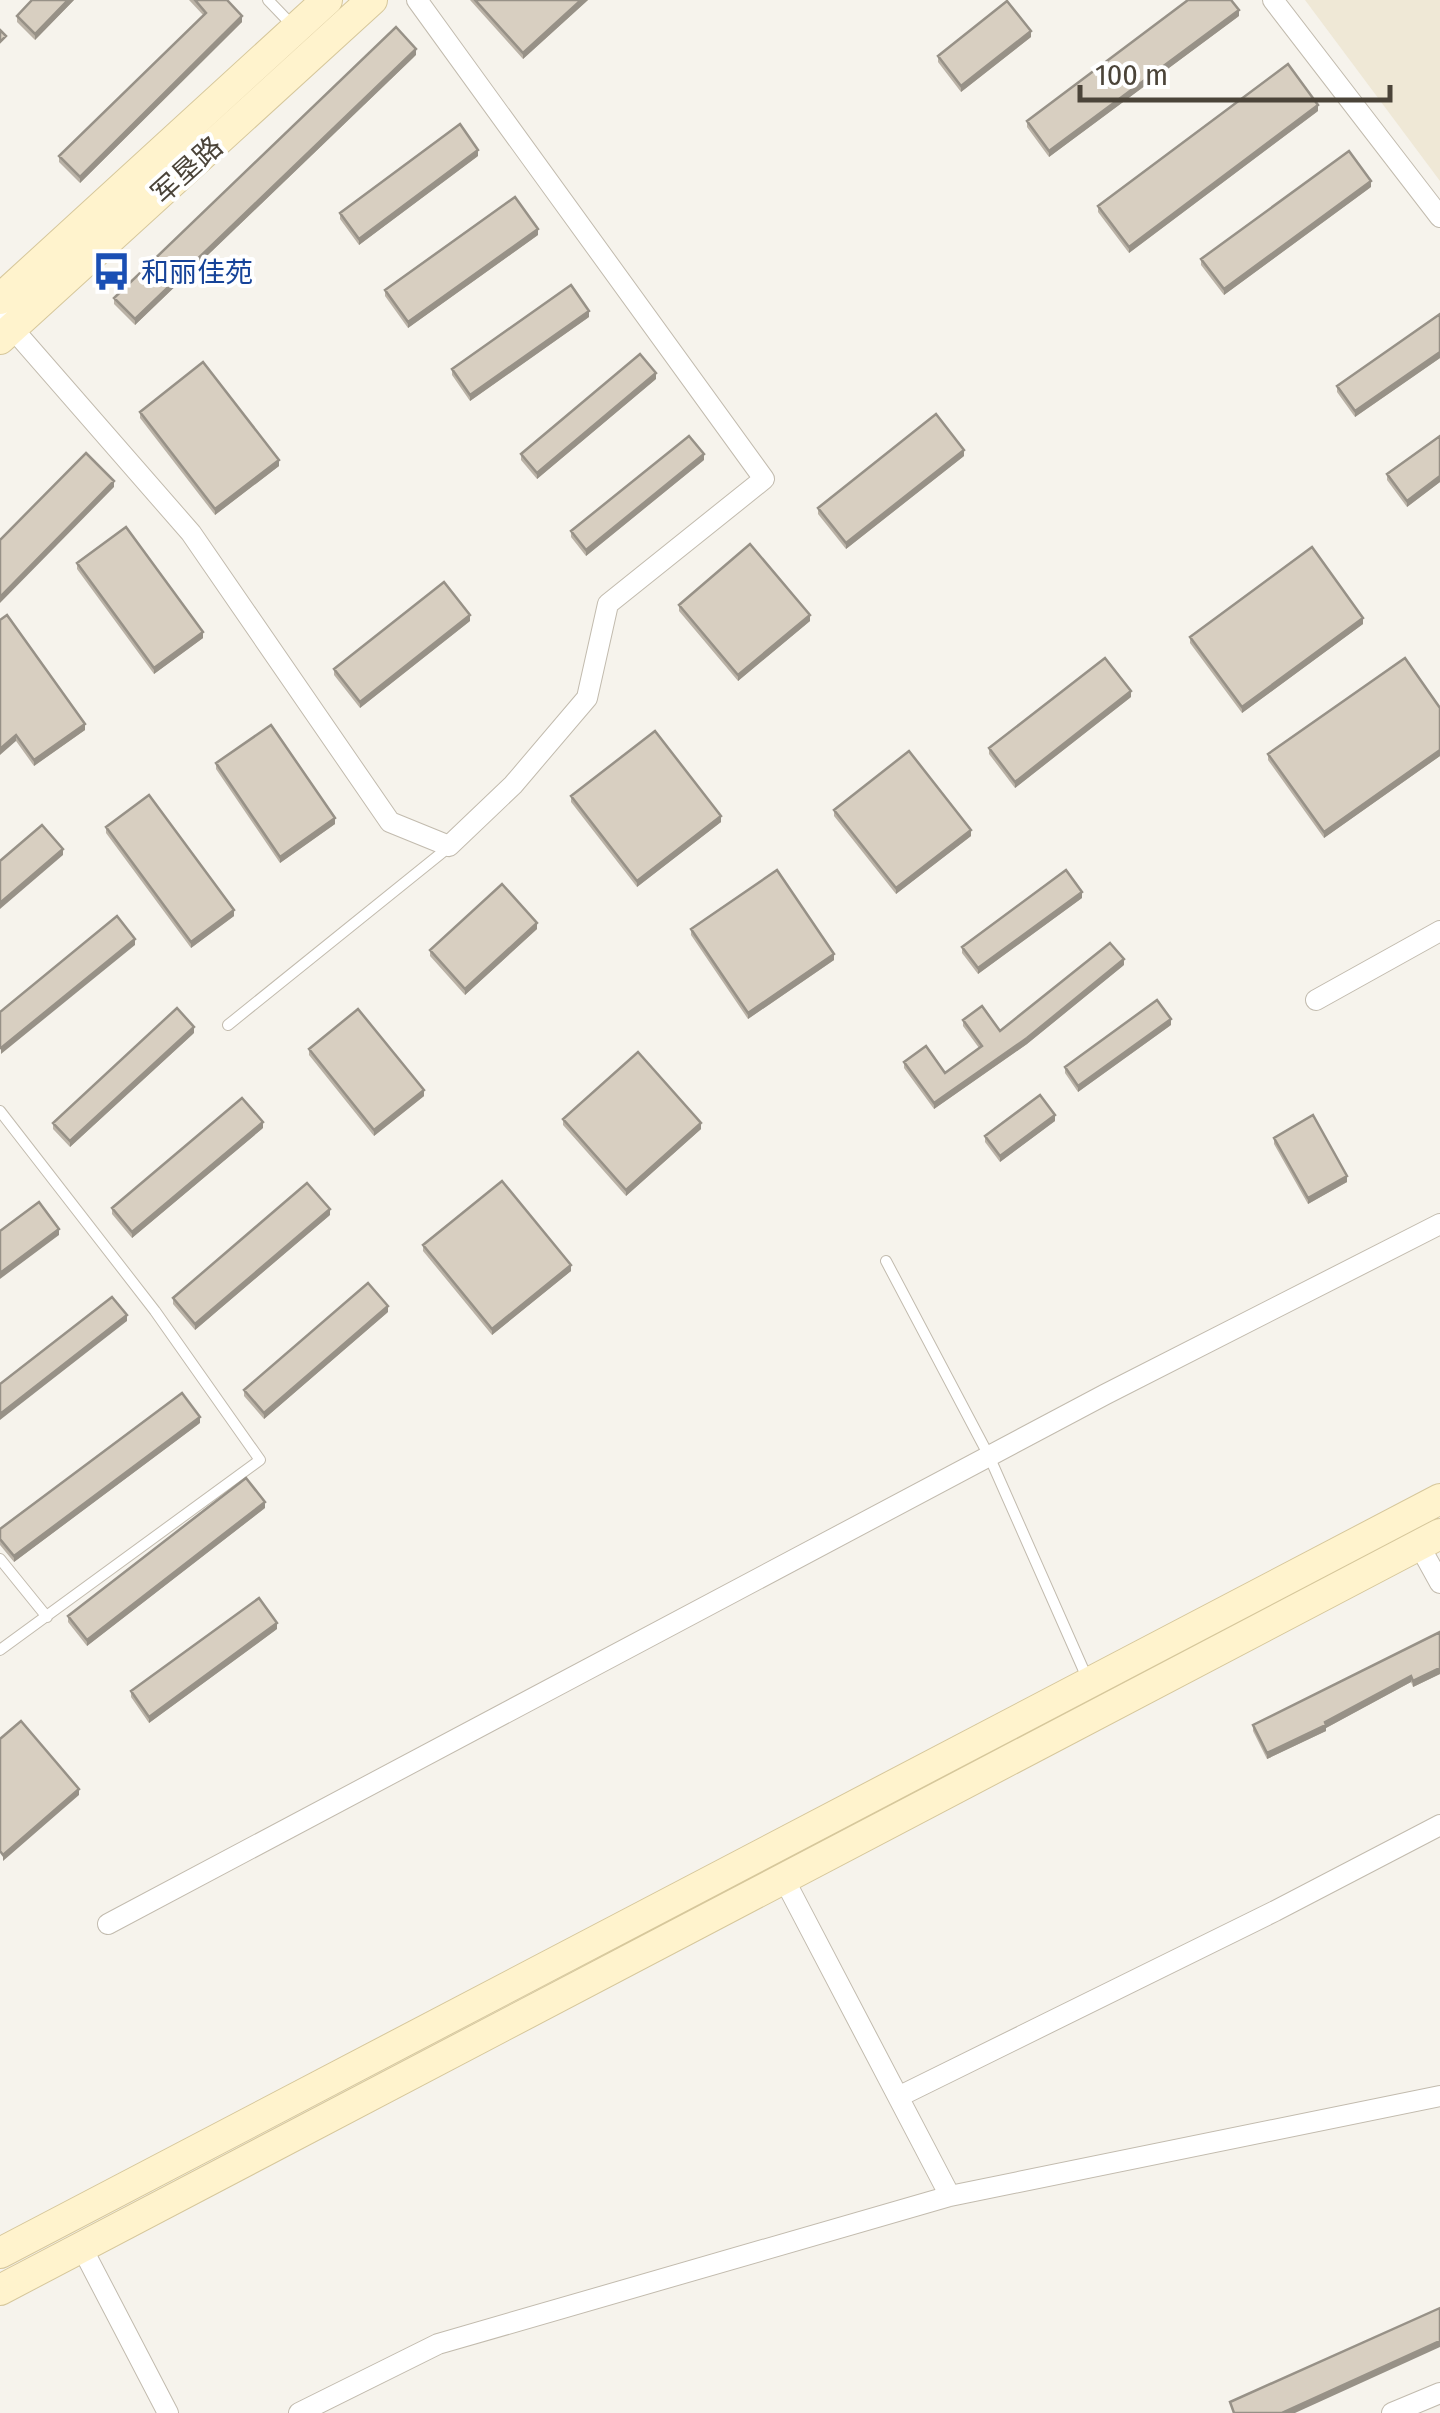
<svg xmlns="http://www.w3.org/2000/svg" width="1440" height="2413" viewBox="0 0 1440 2413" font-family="'Fira Sans Condensed','Noto Sans SC',sans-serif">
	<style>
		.education { fill: #efe8d6 }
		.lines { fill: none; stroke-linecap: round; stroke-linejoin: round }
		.lane-casing { stroke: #c2bbae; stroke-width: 12 }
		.street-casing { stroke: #c2bbae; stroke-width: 22 }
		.secondary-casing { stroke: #d6c79b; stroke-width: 32 }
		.lane { stroke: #fff; stroke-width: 10 }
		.street { stroke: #fff; stroke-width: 20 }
		.secondary { stroke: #fff3cd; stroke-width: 30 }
		.wall { fill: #bab2a6 }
		.shaded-wall { fill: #979187 }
		.building { fill: #d8cfc1; stroke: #979187; stroke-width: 2.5 }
		.labels { text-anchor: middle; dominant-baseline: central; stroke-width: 8; stroke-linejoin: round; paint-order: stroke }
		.street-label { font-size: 28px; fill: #4b4439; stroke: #fff }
		.transit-label { font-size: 28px; fill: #164399; stroke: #fff; text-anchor: start }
	</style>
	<rect width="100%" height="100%" fill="#f6f3ec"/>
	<!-- education -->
	<path class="education" d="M1305,0h135v181z"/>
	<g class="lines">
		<defs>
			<path id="lane" d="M268,0l24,25
				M228,1025l221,-178
				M0,1111l155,200 105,149 -260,190
				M886,1261l103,195 99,224
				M0,1559l47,58"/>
			<path id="street" d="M1273,0l167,217
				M0,314l191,219 199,289 59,24 64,-61 74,-87 21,-94 156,-125 -347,-479
				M1316,1000l124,-69
				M1419,1545l21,38
				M785,1881l165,315
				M108,1924l998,-530 334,-170
				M900,2096l375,-185 165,-86
				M81,2246l87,167
				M299,2413l139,-69 512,-148 490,-100
				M1392,2413l48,-20"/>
			<path id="secondary" d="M0,299l327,-299
				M0,339l372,-339
				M0,2253l1440,-754
				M0,2290l1440,-756"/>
		</defs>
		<!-- lane casing -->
		<use href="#lane" class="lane-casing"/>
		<!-- street casing -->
		<use href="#street" class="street-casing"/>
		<!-- secondary casing -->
		<use href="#secondary" class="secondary-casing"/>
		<!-- lane -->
		<use href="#lane" class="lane"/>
		<!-- street -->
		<use href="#street" class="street"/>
		<!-- secondary -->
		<use href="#secondary" class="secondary"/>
	</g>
	<!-- wall -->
	<path class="wall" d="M32,0h42l-39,40 -18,-18v-6z
		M189,0h38l15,22 -162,161 -21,-21v-6l145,-140z
		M470,0h118l-65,59z
		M1239,16l-190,141 -22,-30v-6z
		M1031,37l-70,55 -23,-30v-6z
		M416,55l-281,270 -21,-21v-6z
		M1318,111l-189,142 -31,-41v-6z
		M478,156l-119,89 -19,-26v-6z
		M1371,187l-147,108 -23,-30v-6z
		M538,235l-130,93 -23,-32v-6z
		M1440,314v44l-85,59 -18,-25v-6z
		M589,317l-119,84 -18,-26v-6z
		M656,379l-119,100 -16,-19v-6z
		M140,412l139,54 -64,49 -75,-97z
		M1440,436v46l-33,25 -20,-27v-6z
		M964,456l-118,93 -28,-35v-6z
		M704,460l-118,96 -15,-19v-6z
		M77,563l126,75 -49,36 -77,-105z
		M679,605l131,16 -72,60 -59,-70z
		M0,620l85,110 -51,36 -18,-25z
		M470,621l-110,87 -26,-33v-6z
		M1363,624l-121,89 -52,-70v-6z
		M1131,697l-116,91 -26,-34v-6z
		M1440,708v48l-116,82 -56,-78v-6z
		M216,763l119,61 -55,39 -64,-94z
		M571,796l150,26 -84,65 -66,-85z
		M834,810l137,26 -75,58 -62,-78z
		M106,827l128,89 -43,32 -85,-115z
		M1082,898l-104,76 -16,-21v-6z
		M537,929l-72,66 -35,-39v-6z
		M691,929l143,31 -86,59 -57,-84z
		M1124,965l-97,79 -93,65 -30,-41v-6l41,11 34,-25 -16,-22v-6l37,11z
		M1171,1025l-93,67 -13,-19v-6z
		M194,1033l-124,114 -17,-18v-6z
		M309,1049l115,47 -50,40 -65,-81z
		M563,1119l138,10 -75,67 -63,-71z
		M1055,1121l-55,41 -15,-20v-6z
		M263,1128l-131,110 -20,-24v-6z
		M1274,1138l73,44 -39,22 -34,-60z
		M330,1215l-135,115 -22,-26v-6z
		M423,1245l148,26 -79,64 -69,-84z
		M388,1312l-124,107 -20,-23v-6z
		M200,1423l-186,139 -14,-17v-16z
		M265,1508l-178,138 -19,-24v-6z
		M277,1629l-128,94 -18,-26v-6z
		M1440,1632v42l-27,13 -2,-5 -85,46v3l-59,28 -14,-28v-6z"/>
	<!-- shaded-wall -->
	<path class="shaded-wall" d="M68,0h6l-39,40v-6z
		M581,0h7l-65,59v-6z
		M1239,10v6l-190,141v-6z
		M242,16v6l-162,161v-6z
		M1031,31v6l-70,55v-6z
		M416,49v6l-281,270v-6z
		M1318,105v6l-189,142v-6z
		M478,150v6l-119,89v-6z
		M1371,181v6l-147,108v-6z
		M538,229v6l-130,93v-6z
		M589,311v6l-119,84v-6z
		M1440,352v6l-85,59v-6z
		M656,373v6l-119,100v-6z
		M964,450v6l-118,93v-6z
		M704,454v6l-118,96v-6z
		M279,460v6l-64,49v-6z
		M1440,476v6l-33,25v-6z
		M114,481v6l-114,116v-6z
		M470,615v6l-110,87v-6z
		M810,615v6l-72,60v-6z
		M1363,618v6l-121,89v-6z
		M203,632v6l-49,36v-6z
		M1131,691v6l-116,91v-6z
		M85,724v6l-51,36v-6z
		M16,735v6l-16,14v-6z
		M1440,750v6l-116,82v-6z
		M721,816v6l-84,65v-6z
		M335,818v6l-55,39v-6z
		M971,830v6l-75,58v-6z
		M63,849v6l-63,54v-6z
		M1082,892v6l-104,76v-6z
		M234,910v6l-43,32v-6z
		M537,923v6l-72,66v-6z
		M135,939v6l-134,109v-6z
		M834,954v6l-86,59v-6z
		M1124,959v6l-97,79 -93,65v-6z
		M1171,1019v6l-93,67v-6z
		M194,1027v6l-124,114v-6z
		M424,1090v6l-50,40v-6z
		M1055,1115v6l-55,41v-6z
		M263,1122v6l-131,110v-6z
		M701,1123v6l-75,67v-6z
		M1347,1176v6l-39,22v-6z
		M330,1209v6l-135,115v-6z
		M59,1229v6l-59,44v-6z
		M571,1265v6l-79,64v-6z
		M388,1306v6l-124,107v-6z
		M127,1315v6l-127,99v-6z
		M200,1417v6l-186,139v-6z
		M265,1502v6l-178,138v-6z
		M277,1623v6l-128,94v-6z
		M1440,1668v6l-27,13v-6z
		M1411,1676v6l-85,46v3l-59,28v-6z
		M79,1789v6l-76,66v-6z
		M1440,2341v6l-145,66h-13z"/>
	<!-- building -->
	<path class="building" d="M32,0h36l-33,34 -18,-18z
		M195,0h32l15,16 -162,161 -21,-21 147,-143z
		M475,0h106l-58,53z
		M1188,0h43l8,10 -190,141 -22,-30z
		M1007,1l24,30 -70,55 -23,-30z
		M396,27l20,22 -281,270 -21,-21z
		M0,30l6,6 -6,6z
		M1288,64l30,41 -189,142 -31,-41z
		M460,124l18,26 -119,89 -19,-26z
		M1349,151l22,30 -147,108 -23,-30z
		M515,197l23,32 -130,93 -23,-32z
		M571,285l18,26 -119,84 -18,-26z
		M1440,314v38l-85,59 -18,-25z
		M640,354l16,19 -119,100 -16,-19z
		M203,362l76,98 -64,49 -75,-97z
		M936,414l28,36 -118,93 -28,-35z
		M689,436l15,18 -118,96 -15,-19z
		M1440,436v40l-33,25 -20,-27z
		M86,453l28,28 -114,116v-57z
		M126,527l77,105 -49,36 -77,-105z
		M750,544l60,71 -72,60 -59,-70z
		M1312,547l51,71 -121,89 -52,-70z
		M444,582l26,33 -110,87 -26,-33z
		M7,615l78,109 -51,36 -18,-25 -16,14v-129z
		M1105,658l26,33 -116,91 -26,-34z
		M1405,658l35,50v42l-116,82 -56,-78z
		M271,725l64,93 -55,39 -64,-94z
		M655,731l66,85 -84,65 -66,-85z
		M909,751l62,79 -75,58 -62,-78z
		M149,795l85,115 -43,32 -85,-115z
		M42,825l21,24 -63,54v-42z
		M777,870l57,84 -86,59 -57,-84z
		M1066,870l16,22 -104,76 -16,-21z
		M502,884l35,39 -72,66 -35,-39z
		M117,916l18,23 -134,109 -1,-1v-35z
		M1110,943l14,16 -97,79 -93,65 -30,-41 22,-16 19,27 37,-27 -19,-26 19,-14 18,25z
		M1157,1000l14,19 -93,67 -13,-19z
		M177,1008l17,19 -124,114 -17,-18z
		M358,1009l66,81 -50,40 -65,-81z
		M638,1052l63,71 -75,67 -63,-71z
		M1040,1095l15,20 -55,41 -15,-20z
		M242,1098l21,24 -131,110 -20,-24z
		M1313,1115l34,61 -39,22 -34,-60z
		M502,1181l69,84 -79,64 -69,-84z
		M307,1183l23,26 -135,115 -22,-26z
		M39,1202l20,27 -59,44v-42z
		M368,1283l20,23 -124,107 -20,-23z
		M112,1297l15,18 -127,99v-30z
		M182,1393l18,24 -186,139 -14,-17v-10z
		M246,1478l19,24 -178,138 -19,-24z
		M259,1598l18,25 -128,94 -18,-26z
		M1440,1632v36l-27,13 -2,-5 -86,46 1,3 -59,28 -14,-28z
		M21,1721l58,68 -76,66 -3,-4v-112z
		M1440,2308v33l-158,72h-48l-4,-11z"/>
	<!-- icons -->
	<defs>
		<symbol id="bus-bare" viewBox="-9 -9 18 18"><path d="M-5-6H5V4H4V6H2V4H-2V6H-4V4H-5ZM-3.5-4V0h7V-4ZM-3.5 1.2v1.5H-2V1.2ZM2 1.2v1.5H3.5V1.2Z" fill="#1a4fb4" stroke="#fff" stroke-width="2.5" paint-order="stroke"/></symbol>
	</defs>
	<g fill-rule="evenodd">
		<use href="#bus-bare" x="84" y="244" width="55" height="55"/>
	</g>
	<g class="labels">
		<!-- street labels -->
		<g class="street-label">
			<text transform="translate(187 170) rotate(-42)">军垦路</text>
		</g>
		<!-- transit labels -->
		<g class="transit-label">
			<text x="141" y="272">和丽佳苑</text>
		</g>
	</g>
	<!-- scale -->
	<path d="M1080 85v15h310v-15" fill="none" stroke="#4b4439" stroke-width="5"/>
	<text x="1095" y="85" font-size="30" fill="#4b4439" stroke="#ffffff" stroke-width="8" paint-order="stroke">100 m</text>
</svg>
